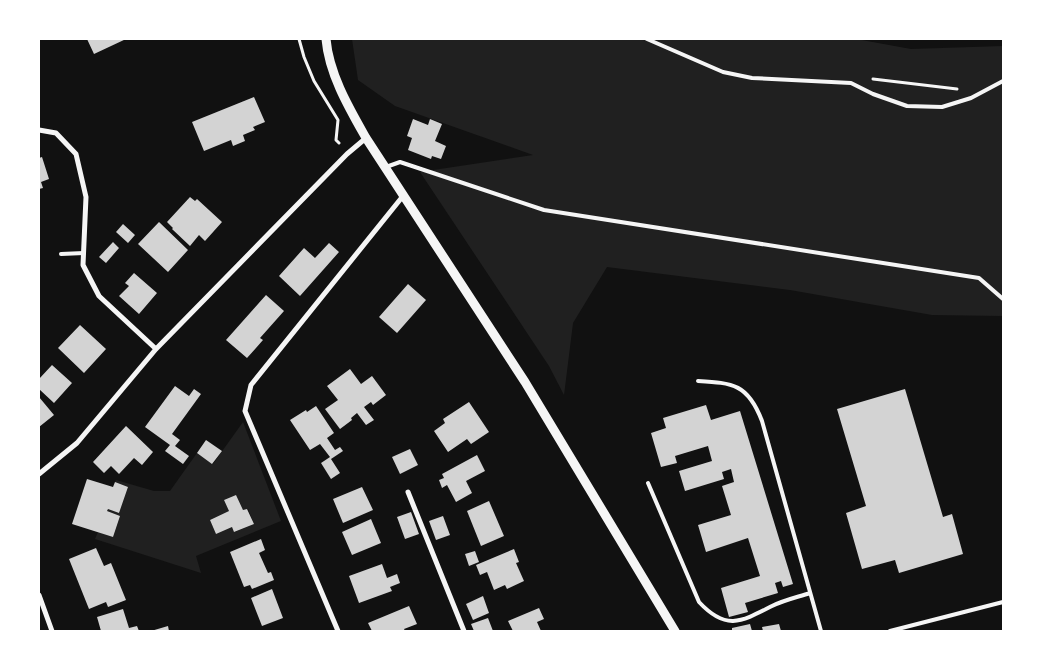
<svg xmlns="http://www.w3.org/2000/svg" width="1042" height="670" viewBox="0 0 1042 670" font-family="'Fira Sans',sans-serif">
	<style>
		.green { fill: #202020; fill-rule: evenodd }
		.building { fill: #d3d3d3 }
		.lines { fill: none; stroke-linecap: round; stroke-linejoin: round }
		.path { stroke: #f5f5f5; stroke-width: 3 }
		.service { stroke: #f5f5f5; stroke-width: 4 }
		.minor { stroke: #f5f5f5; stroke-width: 5 }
		.tertiary { stroke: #f5f5f5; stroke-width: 9 }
	</style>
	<rect width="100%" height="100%" fill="#111"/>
	<!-- green -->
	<path class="green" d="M352,39h504l55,10 92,-3v270l-71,-1 -142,-25 -183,-23 -34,56 -9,72 -15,-29 -129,-194 113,-17 -138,-49 -37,-26z
		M243,422l38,99 -85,35 5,17 -106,-34 3,-7 15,5 7,-21 -13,-5 1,-2 11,4 9,-26 -13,-5 1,-2 38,11h16l27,-38 16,11zM236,495l7,15 5,-1 6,15 -19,8 -3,-5 -16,7 -6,-14 19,-9 -5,-11z"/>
	<!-- building -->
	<path class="building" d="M87,39h39l-32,15z
		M254,97l11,25 -12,5 2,3 -12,5 2,6 -12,5 -2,-6 -27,11 -12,-29z
		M413,119l15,6 2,-6 12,5 -7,17 11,5 -5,13 -9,-3 -1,3 -23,-9 4,-12 -5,-2z
		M42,157l7,22 -8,3 2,6 -4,1v-31z
		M190,197l5,4 2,-2 25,23 -17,19 -6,-6 -9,11 -18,-17 1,-1 -6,-6z
		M159,222l29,28 -20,22 -30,-28z
		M123,224l12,11 -7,8 -12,-11z
		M113,242l6,6 -13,15 -7,-6z
		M329,243l10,9 -39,44 -21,-20 25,-28 11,10z
		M134,273l23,20 -18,21 -20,-18 10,-10 -4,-3z
		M408,284l18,16 -29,33 -18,-16z
		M266,295l18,16 -24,27 3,2 -16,18 -21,-18z
		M80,325l26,24 -22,24 -26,-25z
		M52,365l20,18 -18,20 -15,-14v-10z
		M350,369l11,15 11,-8 14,19 -13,10 -2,-3 -7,5 10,13 -8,5 -9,-12 -6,5 1,2 -12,9 -15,-20 13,-9 -11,-14z
		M175,386l14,10 5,-7 7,5 -29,40 8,6 -5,6 14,10 -6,8 -18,-13 5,-6 -25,-18z
		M905,389l38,128 9,-3 11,40 -64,19 -4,-13 -33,9 -16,-56 20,-7 -29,-97z
		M39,397l15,18 -15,12z
		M469,402l20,30 -18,12 -4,-5 -19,13 -14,-21 11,-8 -2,-4z
		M706,405l5,15 29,-9 53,173 -10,3 -2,-6 -6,2 3,10 -33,10 3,9 -19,5 -8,-29 39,-12 -12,-38 -42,14 -8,-27 33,-10 -9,-29 12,-4 -3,-13 -9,3 2,7 -39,12 -6,-20 33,-10 -4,-15 -33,10 2,7 -16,4 -10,-34 15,-5 -3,-10z
		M316,406l18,27 -7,5 8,12 5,-3 3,4 -12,8 9,14 -9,6 -10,-16 9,-6 -10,-13 -10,6 -20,-30 16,-10 1,2z
		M126,426l27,26 -11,13 -8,-7 -15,16 -8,-8 -7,7 -11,-11z
		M206,440l16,11 -10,13 -15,-11z
		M410,449l8,16 -18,9 -8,-17z
		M477,455l8,16 -19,10 6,12 -16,9 -9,-17 -5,3 -3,-8 5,-2 -2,-4z
		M87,479l26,8 2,-5 13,5 -9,26 -11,-4 -1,2 13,5 -7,21 -41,-13z
		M362,487l11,23 -30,13 -10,-24z
		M236,495l7,15 4,-1 7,15 -20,8 -2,-5 -16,7 -6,-14 19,-9 -5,-11z
		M489,501l15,35 -23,10 -14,-35z
		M411,512l8,22 -14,5 -8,-22z
		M443,516l7,19 -14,5 -7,-19z
		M371,519l10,24 -29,12 -10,-23z
		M261,539l4,11 -6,3 9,20 3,-1 3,8 -22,9 -2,-4 -6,2 -14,-35z
		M96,548l8,18 7,-3 15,37 -18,7 -2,-5 -17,7 -20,-50z
		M514,549l5,13 -3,1 8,18 -17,8 -2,-4 -11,5 -7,-18 -7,3 -4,-10z
		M475,551l4,11 -10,4 -4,-12z
		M382,564l5,14 10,-4 3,9 -10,4 2,4 -33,12 -10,-27z
		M272,589l11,29 -21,8 -11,-28z
		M483,596l6,17 -16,7 -7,-16z
		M409,606l8,18 -13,5 1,2h-33l-4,-8z
		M539,608l5,11 -7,3 4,9h-28l-5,-10z
		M123,609l6,19 8,-2 2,5h-38l-4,-14z
		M488,618l5,13h-19l-3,-7z
		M750,624l2,7h-20v-3z
		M779,624l2,7h-18l-1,-4z
		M168,626l1,5h-18z"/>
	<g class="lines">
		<!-- path -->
		<path class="path" d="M299,39l5,18 10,24 24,39 -2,20 3,3
			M873,79l84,10"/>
		<!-- service -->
		<path class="service" d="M647,39l76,33 29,6 99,5 22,11 34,12 35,1 29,-9 32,-17
			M386,167l14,-5 144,48 435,68 24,21
			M61,254l23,-1
			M698,381c35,2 50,3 64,40l59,210
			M648,483l51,119c27,29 42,20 73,4 12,-6 26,-9 38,-13
			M890,631l113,-29"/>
		<!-- minor -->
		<path class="minor" d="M39,130l17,3 20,21 10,43 -3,68 16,31 57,53
			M39,474l38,-31 79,-94 191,-195 19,-16
			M408,492l56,139
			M39,595l13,36
			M338,631l-93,-220 6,-26 152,-189"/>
		<!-- tertiary -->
		<path class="tertiary" d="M326,39c3,35 23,69 40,99l159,244 150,249"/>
	</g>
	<!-- border -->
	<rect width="1042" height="670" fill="none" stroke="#ffffff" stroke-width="80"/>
</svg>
